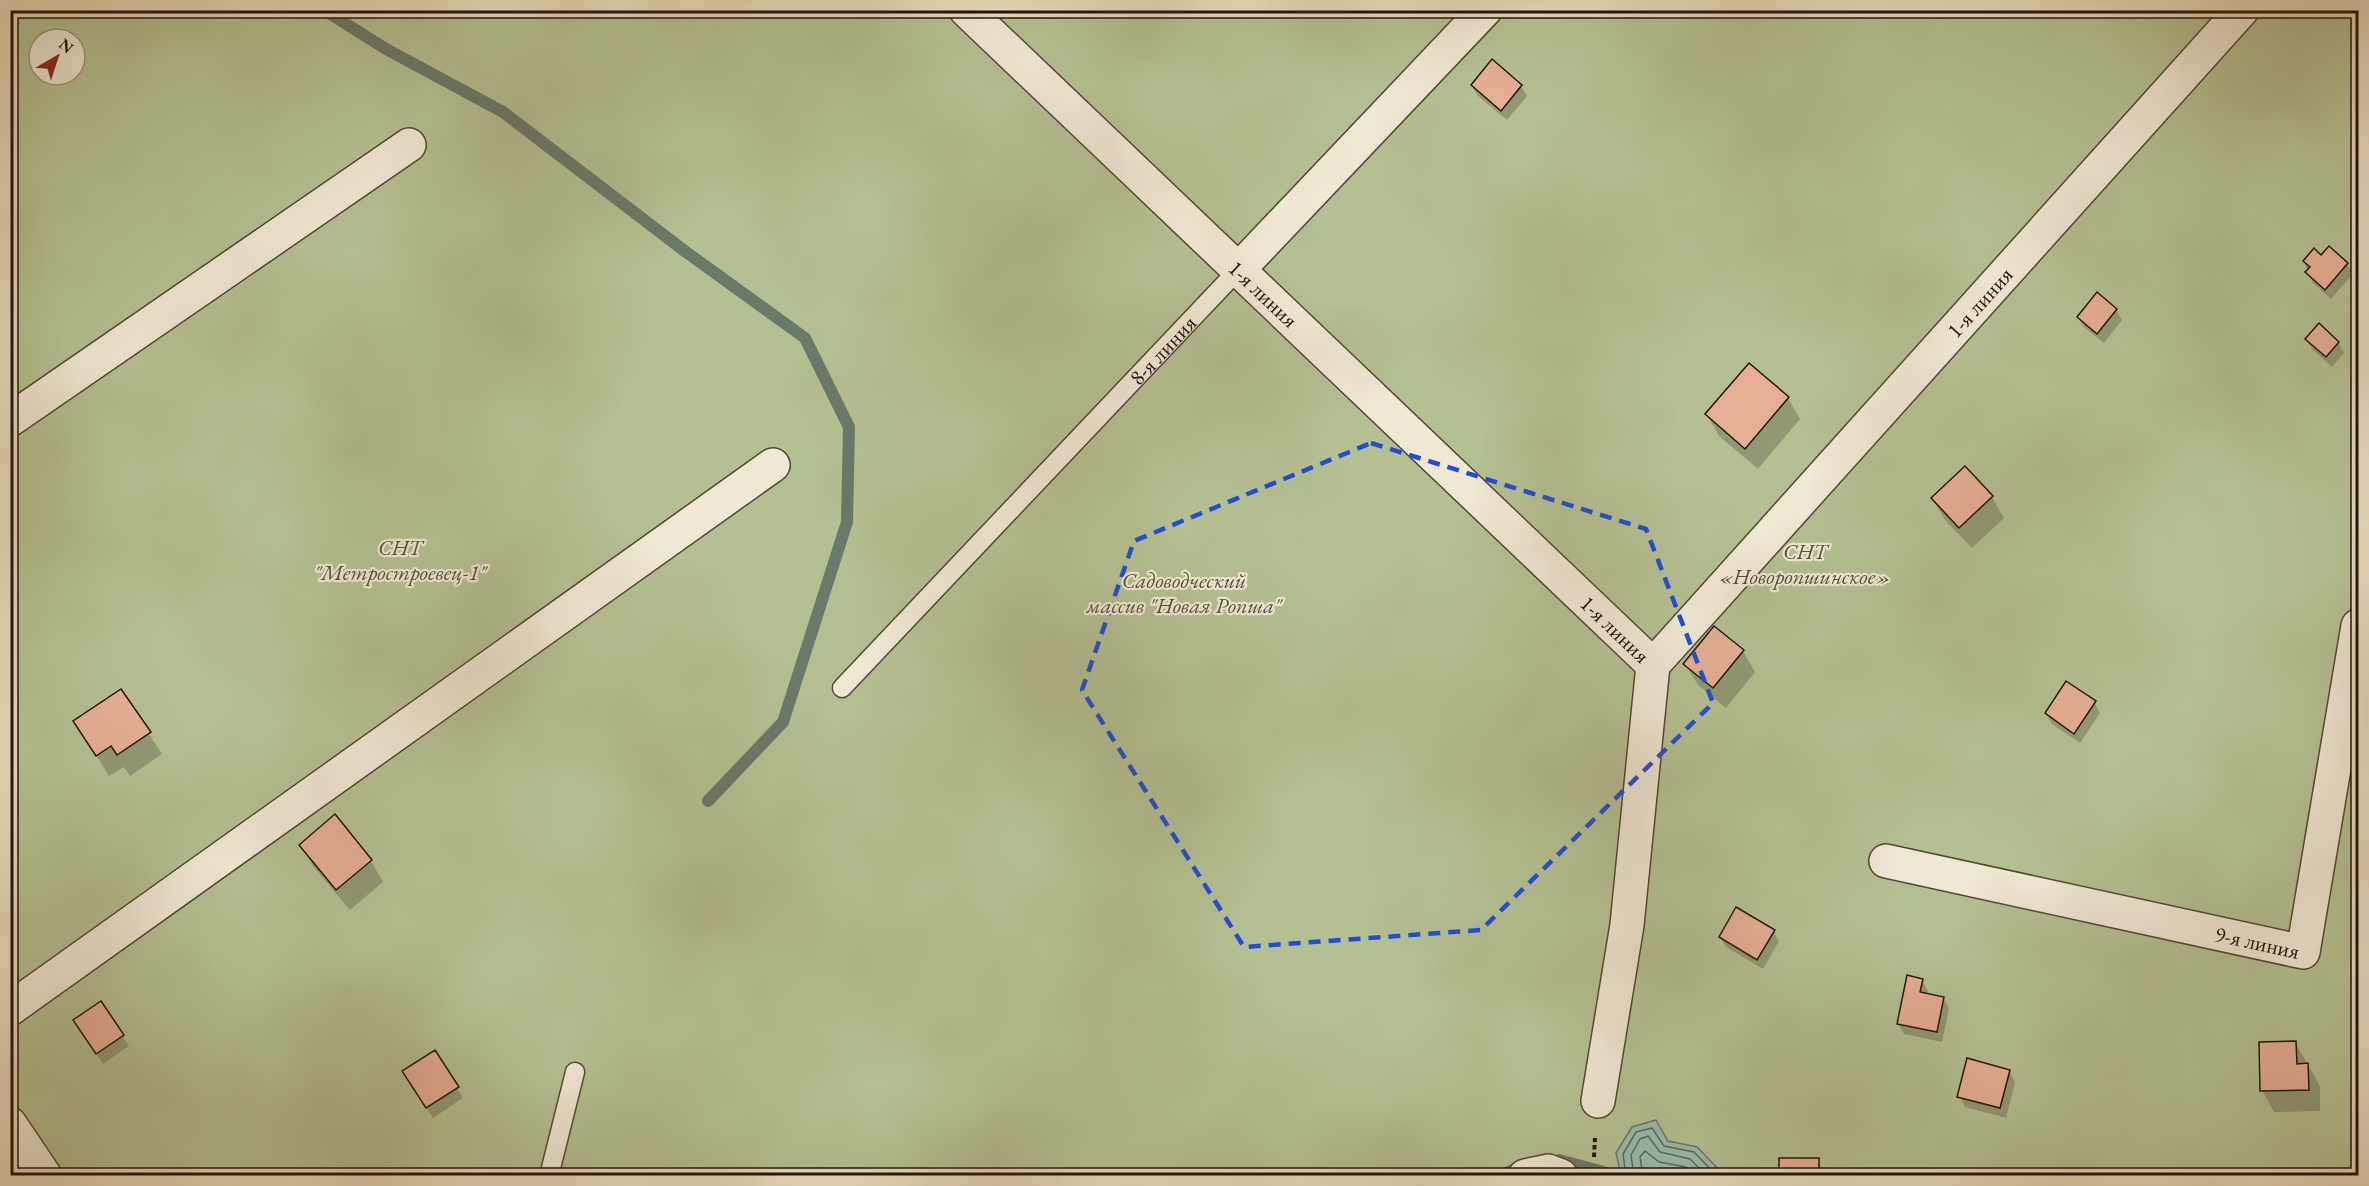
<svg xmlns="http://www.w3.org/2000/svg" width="2369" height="1186" viewBox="0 0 2369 1186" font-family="'EB Garamond',serif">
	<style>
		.green { fill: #b4c092; stroke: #6c6a4d; stroke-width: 1.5; fill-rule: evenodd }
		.water { fill: #98bcab; stroke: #69796a; stroke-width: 1.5 }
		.shadow { fill: #0003 }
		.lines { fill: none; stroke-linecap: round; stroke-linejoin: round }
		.shore { stroke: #5e685a; stroke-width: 1.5 }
		.stream { stroke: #69796a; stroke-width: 12 }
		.building { fill: #e6ae94; stroke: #231408; stroke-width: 1.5 }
		.service-casing { stroke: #544635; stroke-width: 21 }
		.minor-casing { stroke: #544635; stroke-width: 36 }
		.path { stroke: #231408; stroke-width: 4; stroke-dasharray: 4.5 3; stroke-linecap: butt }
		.service { stroke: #efe8d3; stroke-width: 18 }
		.minor { stroke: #efe8d3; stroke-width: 33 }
		.marked { fill: none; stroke: #1d4ed8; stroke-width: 4.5; stroke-dasharray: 12 8; stroke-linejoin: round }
		.labels { text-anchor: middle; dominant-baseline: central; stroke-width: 4.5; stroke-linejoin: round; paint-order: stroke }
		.street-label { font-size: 22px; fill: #231408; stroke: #efe8d3 }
		.park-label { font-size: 22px; font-style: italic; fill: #565038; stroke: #efe8d3 }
	</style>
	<rect width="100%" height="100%" fill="#e7dbbc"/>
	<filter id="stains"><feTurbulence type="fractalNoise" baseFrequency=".00333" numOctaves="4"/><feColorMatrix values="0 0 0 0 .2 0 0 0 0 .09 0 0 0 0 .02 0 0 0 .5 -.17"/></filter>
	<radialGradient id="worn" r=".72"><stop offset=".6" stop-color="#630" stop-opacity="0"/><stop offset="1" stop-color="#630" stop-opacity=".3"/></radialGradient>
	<!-- green -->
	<path class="green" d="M10,11h2348v1164h-2347zM39,39h36v36h-36z"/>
	<!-- water -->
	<path class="water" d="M1656,1120l12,21 29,6 27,28h-103l-5,-22 16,-26z"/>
	<!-- shadow -->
	<path class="shadow" d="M1472,86h49l6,10 -20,24 -29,-24z
		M2329,248l18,16 6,10 -22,25 -18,-16 -9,-21 17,-5z
		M2116,310l6,10 -18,23 -20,-16 -6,-10z
		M2319,325l19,18 6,10 -12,14 -20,-18 -6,-10z
		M1788,398l12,21 -42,50 -39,-33 -12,-21z
		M1992,497l12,21 -32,30 -27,-28 -12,-21z
		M1743,651l12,21 -29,36 -28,-23 -13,-21z
		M121,691l41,63 -32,22 -6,-9 -15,9 -34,-55z
		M2094,702l6,11 -20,30 -28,-19 -6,-10z
		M301,845l70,16 12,21 -33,28 -37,-44z
		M1773,931l6,10 -16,28 -37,-22 -6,-10z
		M1922,980l6,11 -1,4 16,3 6,10 -7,34 -38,-8 -6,-10z
		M100,1003l29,43 -26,18 -22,-34z
		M2295,1042l25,44v25l-46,1 -12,-22z
		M435,1052l28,46 -30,20 -23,-36z
		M2009,1071l6,11 -9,36 -41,-11 -6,-11z
		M1818,1160l6,16h-44z"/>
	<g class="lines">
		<!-- shore -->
		<path class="shore" d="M1626,1176l-3,-22 13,-22 16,-4 12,18 30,6 23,24
			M1634,1176l-3,-21 9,-16 8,-3 12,16 30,7 17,17
			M1643,1176l-3,-19 5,-6 14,11 27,5 8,9"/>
		<!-- stream -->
		<path class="stream" d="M324,10l62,39 117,63 183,140 119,86 44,89 -2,95 -64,200 -75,79
			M1559,1160l59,16
			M1499,1176l26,-11"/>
	</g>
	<!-- building -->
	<path class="building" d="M1492,59l30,26 -21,26 -30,-26z
		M2329,246l19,17 -23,27 -20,-18 5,-5 -7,-6 11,-13 7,7z
		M2097,292l20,17 -20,25 -20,-17z
		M2319,323l20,19 -13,15 -21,-18z
		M1749,363l40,34 -44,52 -40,-35z
		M1965,466l28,30 -34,32 -28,-30z
		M1714,626l30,24 -31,38 -30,-24z
		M2066,681l30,20 -22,33 -29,-21z
		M121,689l30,43 -34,23 -6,-9 -15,10 -23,-35z
		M335,814l37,46 -36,30 -37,-45z
		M1736,907l39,23 -18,30 -38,-23z
		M1907,975l16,4 -3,13 24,5 -7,35 -40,-8z
		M101,1001l23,34 -28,19 -23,-34z
		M2296,1041l1,23 11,-1 1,27 -49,1 -1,-49z
		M435,1050l24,37 -33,21 -24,-37z
		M1967,1058l43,12 -10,38 -43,-11z
		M1779,1158h40v18h-40z
		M2323,1169l20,4v3h-21z"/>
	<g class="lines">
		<defs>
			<g id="service">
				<path id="s1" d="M842,688l397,-419"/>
				<path d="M549,1176l26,-104"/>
			</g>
			<g id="minor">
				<path id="s2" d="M966,10l687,655"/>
				<path d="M1239,269l246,-259"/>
				<path d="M10,420l399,-275"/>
				<path id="s3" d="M1653,665l589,-655"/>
				<path id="s4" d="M1886,861l417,91 55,-326"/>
				<path d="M10,1009l763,-544"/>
				<path d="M1598,1101l29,-176 26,-260"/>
				<path d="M10,1124l35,52"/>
				<path d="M1525,1176l23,-5 13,5"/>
			</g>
		</defs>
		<!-- service casing -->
		<use href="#service" class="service-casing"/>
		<!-- minor casing -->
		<use href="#minor" class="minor-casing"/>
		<!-- path -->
		<path class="path" d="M1594,1157l1,-19"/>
		<!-- service -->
		<use href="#service" class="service"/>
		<!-- minor -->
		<use href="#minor" class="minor"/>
	</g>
	<!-- marked area -->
	<path class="marked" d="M1371,443l275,86 67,174 -232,227 -237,17 -162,-257 52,-149z"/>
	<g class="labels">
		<!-- street labels -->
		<g class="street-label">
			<text stroke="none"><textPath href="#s2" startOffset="411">1-я линия</textPath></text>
			<text stroke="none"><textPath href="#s3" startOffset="488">1-я линия</textPath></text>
			<text stroke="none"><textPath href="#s1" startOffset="466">8-я линия</textPath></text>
			<text stroke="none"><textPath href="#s2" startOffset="897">1-я линия</textPath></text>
			<text stroke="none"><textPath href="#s4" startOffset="380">9-я линия</textPath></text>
		</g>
		<!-- park labels -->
		<g class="park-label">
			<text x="400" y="547">СНТ<tspan x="400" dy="25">"Метростроевец-1"</tspan></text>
			<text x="1805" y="551">СНТ<tspan x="1805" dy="25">«Новоропшинское»</tspan></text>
			<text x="1184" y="580">Садоводческий<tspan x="1184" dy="25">массив "Новая Ропша"</tspan></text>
		</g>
	</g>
	<!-- margin -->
	<rect width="2369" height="1186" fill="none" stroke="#e7dbbc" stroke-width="36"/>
	<rect x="12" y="12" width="2345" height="1162" fill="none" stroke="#231408" stroke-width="3"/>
	<rect x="18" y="18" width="2333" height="1150" fill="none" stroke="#231408" stroke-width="1.5"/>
	<!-- north arrow -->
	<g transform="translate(57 57) rotate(39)"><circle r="28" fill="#efe8d3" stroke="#9d9382" stroke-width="1.5"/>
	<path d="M0-4.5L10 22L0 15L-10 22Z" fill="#8f2418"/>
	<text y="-9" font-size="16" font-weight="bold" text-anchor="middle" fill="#231408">N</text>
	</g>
	<rect width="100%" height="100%" filter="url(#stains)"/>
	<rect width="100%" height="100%" fill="url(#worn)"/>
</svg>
